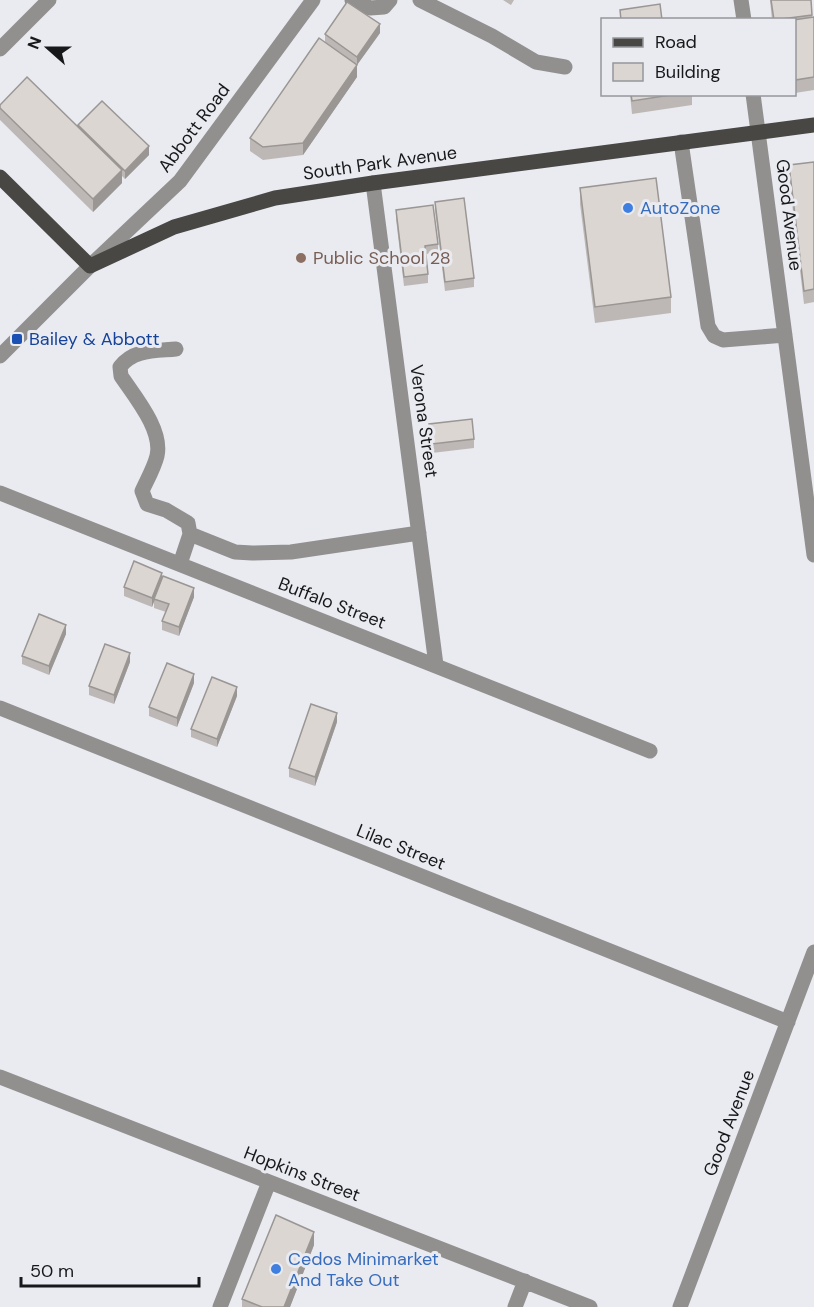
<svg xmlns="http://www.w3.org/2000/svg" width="814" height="1307" viewBox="0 0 814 1307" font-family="'DM Sans',sans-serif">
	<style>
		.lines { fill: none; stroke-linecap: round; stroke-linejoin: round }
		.minor { stroke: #91908e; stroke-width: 15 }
		.major { stroke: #484743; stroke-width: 15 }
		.wall { fill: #bdb8b5 }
		.shaded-wall { fill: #9a9693 }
		.building { fill: #dcd6d2; stroke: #9a9693; stroke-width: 1.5 }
		.shop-dot { fill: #3f7fe0; stroke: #e9ebf1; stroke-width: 2 }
		.education-dot { fill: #8d6e63; stroke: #e9ebf1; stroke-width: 2 }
		.transit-dot { fill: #1a4fb4; stroke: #e9ebf1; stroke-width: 2 }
		.labels { text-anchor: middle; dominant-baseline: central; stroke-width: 6; stroke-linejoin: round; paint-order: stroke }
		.street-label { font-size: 18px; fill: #17181a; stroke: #e9ebf1 }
		.shop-label { font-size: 18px; fill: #366cbe; stroke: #e9ebf1; text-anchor: start }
		.education-label { font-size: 18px; fill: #785e54; stroke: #e9ebf1; text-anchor: start }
		.transit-label { font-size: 18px; fill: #164399; stroke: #e9ebf1; text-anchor: start }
	</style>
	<rect width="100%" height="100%" fill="#e9ebf1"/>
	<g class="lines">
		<!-- minor -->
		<path class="minor" d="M352,0l18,8 14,-1 6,-7
			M420,0l72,36 44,26 29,5
			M741,0l3,20
			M0,49l49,-49
			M753,94l61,461
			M681,142l27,184 6,10 9,4 62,-5
			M373,183l63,482
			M176,349c-20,2 -43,0 -56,18l1,9c14,21 42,54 36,80 -3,12 -10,24 -15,35l5,13 19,6 22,13 2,11 -10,30
			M0,356l90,-90 90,-85 133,-181
			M0,493l650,258
			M190,534l45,18 17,1 39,-1 128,-19
			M0,708l788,314
			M0,1077l590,230
			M220,1307l49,-125
			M515,1307l10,-26
			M680,1307l134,-355"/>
		<!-- major -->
		<path class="major" d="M0,177l90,89 84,-39 101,-29 98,-15 441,-58"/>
	</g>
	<!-- wall -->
	<path class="wall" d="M503,0h11l-3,5z
		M770,0h41l1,17h2v73l-19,3v-73h-23z
		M380,33l-23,32v12l-54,78 -40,5 -13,-9v-13l75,-96v-8z
		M630,94h62v11l-60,9z
		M0,105l78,23v-3l71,30 -24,24 -3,-3v7l-29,29 -93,-92z
		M814,162v140l-10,2 -15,-126v-13z
		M580,188l91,109v16l-76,10 -15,-119z
		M435,202l39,76v9l-29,4 -10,-80z
		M396,210l42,34v9l-12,1 2,20v9l-24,3 -8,-67z
		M429,424l45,15v9l-42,5 -3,-20z
		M162,579l32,18 -15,39 -17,-6v-9l4,-9 -12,-4v-8l-2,7 -28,-11v-9z
		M66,634l-17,41 -27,-11v-8z
		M130,662l-16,42 -25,-9v-9z
		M194,683l-17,44 -28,-11v-9z
		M237,696l-20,51 -26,-10v-8z
		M337,722l-22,64 -26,-9v-9z
		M314,1245l-24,62h-48v-8z"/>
	<!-- shaded-wall -->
	<path class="shaded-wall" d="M380,24v9l-23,32v12l-54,78v-12l54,-78v-8z
		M149,146v9l-24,24v-8z
		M122,170v13l-29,29v-13z
		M162,573v9l-10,25v-9z
		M194,588v9l-15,39v-9z
		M66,625v9l-17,41v-9z
		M130,653v9l-16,42v-9z
		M194,674v9l-17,44v-9z
		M237,687v9l-20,51v-8z
		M337,713v9l-22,64v-9z
		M314,1232v13l-24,62h-6z"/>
	<!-- building -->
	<path class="building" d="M771,0h40l1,15 -38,5z
		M347,2l33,22 -23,33 -32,-23z
		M660,4l2,16h-41l-1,-10z
		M814,17v60l-19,3v-60h-2z
		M319,38l38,27 -54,78 -40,4 -13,-9z
		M27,77l95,93 -29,29 -93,-91v-3z
		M631,94h46l-45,7z
		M102,101l47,45 -24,25 -47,-46z
		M814,162v127l-10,2 -15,-126z
		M656,178l15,119 -76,10 -15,-119z
		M464,198l10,80 -29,4 -10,-80z
		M433,205l5,39 -13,2 3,28 -24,3 -8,-67z
		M472,419l2,20 -42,5 -3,-20z
		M134,561l28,12 -10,25 -28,-11z
		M163,576l31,12 -15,39 -17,-6 7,-17 -15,-5z
		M39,614l27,11 -17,41 -27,-10z
		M105,644l25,9 -16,42 -25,-9z
		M167,663l27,11 -17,44 -28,-11z
		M212,677l25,10 -20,52 -26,-10z
		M311,704l26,9 -22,64 -26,-9z
		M276,1215l38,17 -30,75h-22l-20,-8z"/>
	<!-- markers -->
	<g class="shop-dot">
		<circle cx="628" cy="208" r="6"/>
		<circle cx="276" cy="1269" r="6"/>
	</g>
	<circle class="education-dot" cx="301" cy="258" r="6"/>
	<rect class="transit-dot" x="11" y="333" width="12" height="12" rx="3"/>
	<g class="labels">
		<!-- street labels -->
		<g class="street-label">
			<text transform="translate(194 128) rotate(-53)">Abbott Road</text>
			<text transform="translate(380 163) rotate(-8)">South Park Avenue</text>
			<text transform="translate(789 215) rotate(83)">Good Avenue</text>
			<text transform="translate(424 421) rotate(82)">Verona Street</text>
			<text transform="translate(332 603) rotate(21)">Buffalo Street</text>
			<text transform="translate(401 847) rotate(22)">Lilac Street</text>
			<text transform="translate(729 1123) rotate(-69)">Good Avenue</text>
			<text transform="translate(302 1174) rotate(21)">Hopkins Street</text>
		</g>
		<!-- shop labels -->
		<g class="shop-label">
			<text x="640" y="208">AutoZone</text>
			<text x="288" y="1259">Cedos Minimarket<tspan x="288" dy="21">And Take Out</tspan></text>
		</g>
		<!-- education labels -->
		<g class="education-label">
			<text x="313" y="258">Public School 28</text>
		</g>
		<!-- transit labels -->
		<g class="transit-label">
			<text x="29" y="339">Bailey &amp; Abbott</text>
		</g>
	</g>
	<!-- legend -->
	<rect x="601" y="18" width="195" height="78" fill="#e9ebf1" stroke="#95979b" stroke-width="1.5"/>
	<rect x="613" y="38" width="30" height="9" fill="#484743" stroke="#95979b" stroke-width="1.5"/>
	<text x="655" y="48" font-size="18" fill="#17181a">Road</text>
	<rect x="613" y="63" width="30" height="18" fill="#dcd6d2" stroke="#95979b" stroke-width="1.5"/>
	<text x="655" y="78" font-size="18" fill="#17181a">Building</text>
	<!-- north arrow -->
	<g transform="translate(48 48) rotate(291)" stroke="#e9ebf1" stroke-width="4.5" paint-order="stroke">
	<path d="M0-4.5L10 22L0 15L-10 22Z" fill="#17181a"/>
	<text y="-9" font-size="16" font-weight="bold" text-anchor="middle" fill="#17181a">N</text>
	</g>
	<!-- scale -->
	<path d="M21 1277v9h178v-9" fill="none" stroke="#17181a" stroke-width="3"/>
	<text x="30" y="1277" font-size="18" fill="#17181a" stroke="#e9ebf1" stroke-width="4.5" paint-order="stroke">50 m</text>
</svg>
